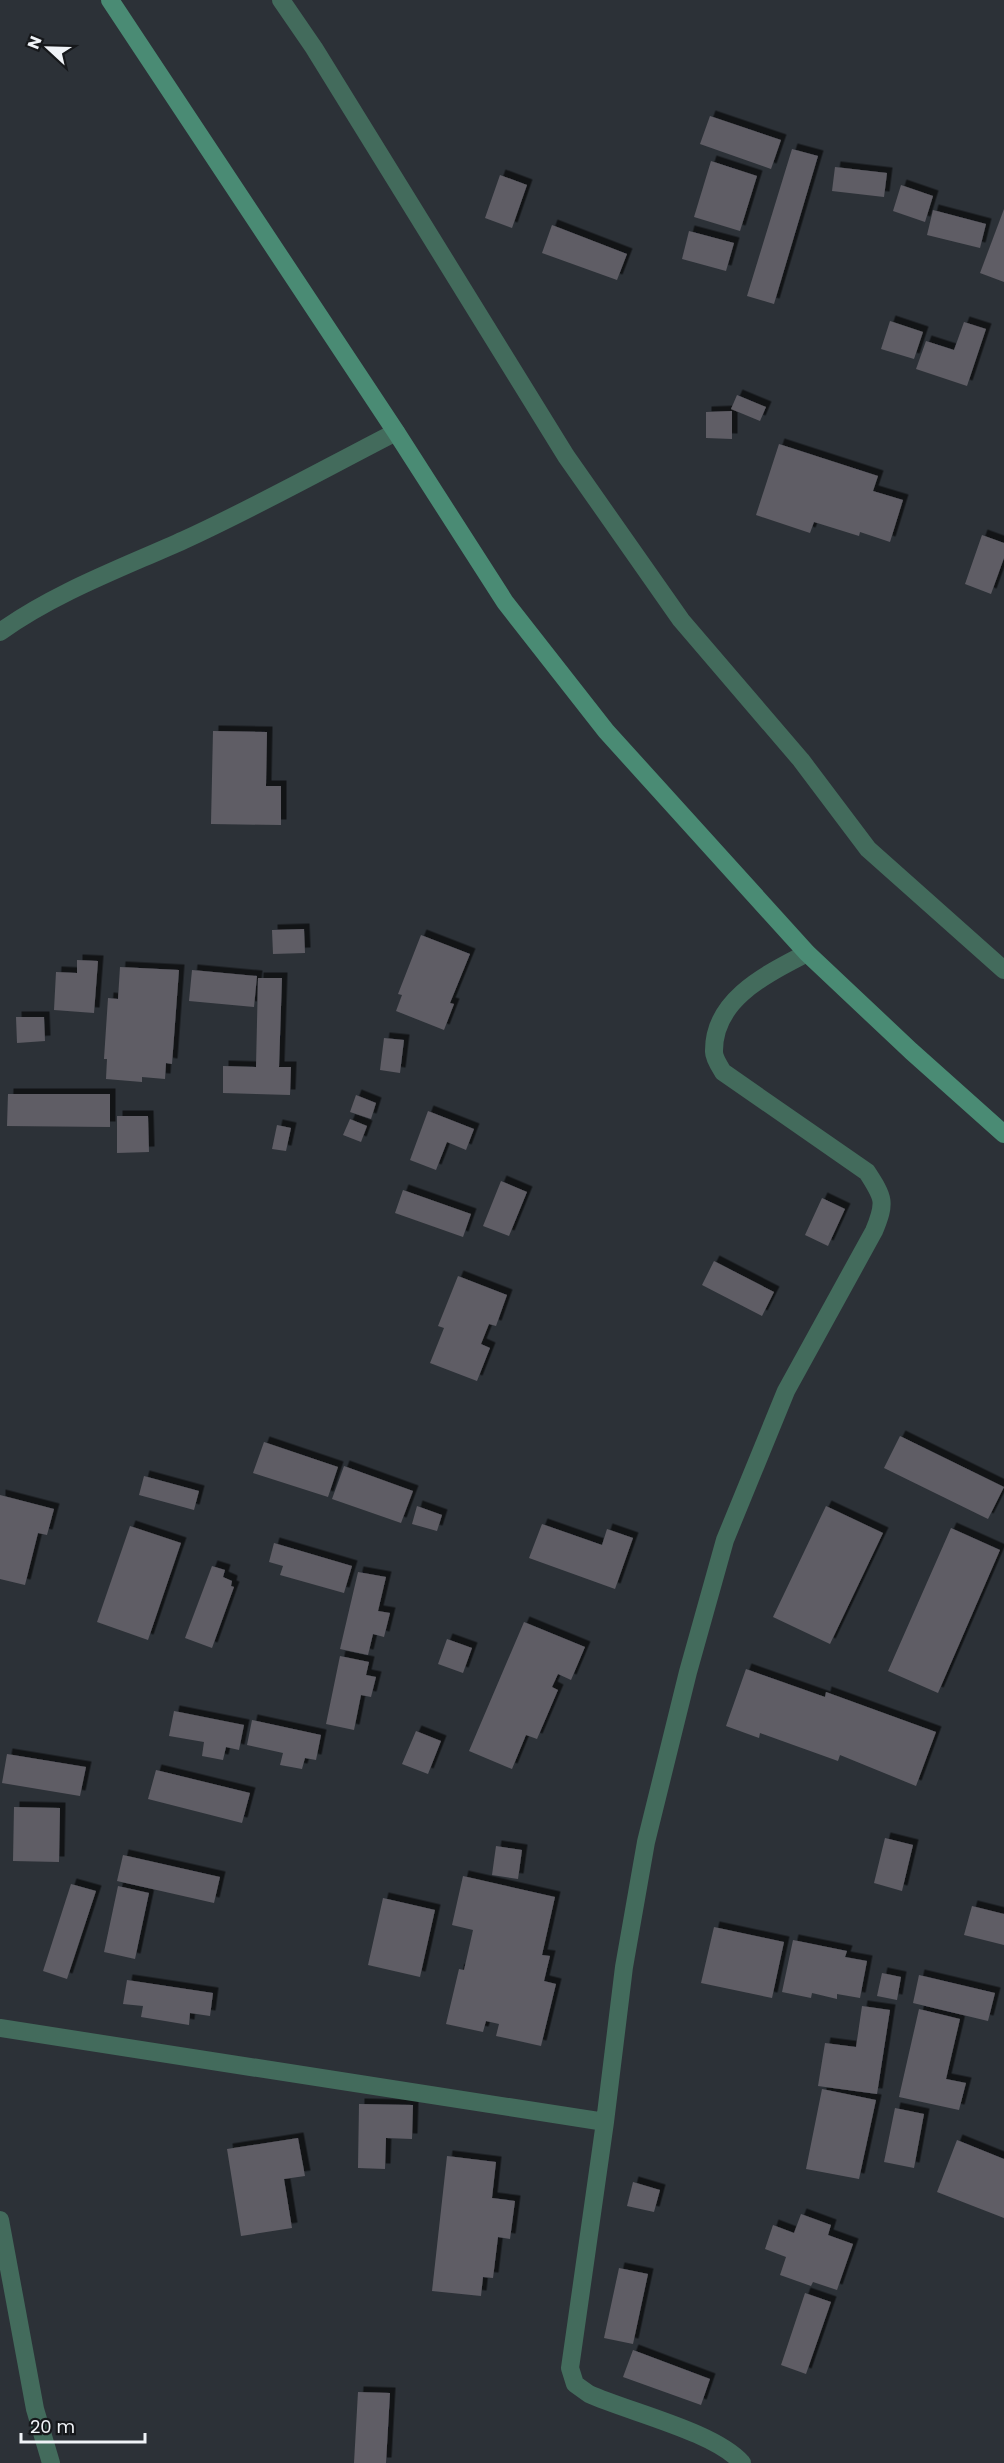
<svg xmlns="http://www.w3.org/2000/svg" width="1004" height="2463" viewBox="0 0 1004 2463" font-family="Poppins,sans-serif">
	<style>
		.building { fill: #5f5d65; filter: url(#shadow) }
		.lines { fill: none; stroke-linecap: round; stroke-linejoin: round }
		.street { stroke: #436b5c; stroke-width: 18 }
		.secondary { stroke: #4a8b74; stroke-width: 18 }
	</style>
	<defs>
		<filter id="shadow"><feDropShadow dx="5.5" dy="-5.5" stdDeviation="0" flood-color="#0009"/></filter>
	</defs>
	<rect width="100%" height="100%" fill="#2c3137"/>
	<!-- building -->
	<path class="building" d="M710,116l71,24 -10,29 -71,-25z
		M792,149l26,7 -44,148 -27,-8z
		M711,161l46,15 -17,55 -46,-14z
		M835,167l52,6 -3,24 -52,-6z
		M500,175l27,10 -15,43 -27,-10z
		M901,185l32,11 -8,26 -32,-11z
		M1004,209v73l-24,-9z
		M933,210l53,14 -6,24 -53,-13z
		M552,225l75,29 -10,26 -75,-27z
		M689,231l45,12 -8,28 -44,-12z
		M890,321l33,11 -9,27 -33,-10z
		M964,322l22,7 -19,57 -51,-17 10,-28 28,9z
		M737,395l29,12 -6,14 -29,-12z
		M732,411v28l-26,-1v-26z
		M779,444l99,32 -5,15 30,9 -13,42 -30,-10 -1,4 -45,-14 -4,11 -54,-18z
		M982,535l22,8v15l-13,36 -26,-10z
		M213,731l54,1 -1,54h15v39l-70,-1z
		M304,929l1,24 -32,1 -1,-24z
		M421,935l49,19 -20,49 4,1 -10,26 -48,-19 6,-16 -4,-1z
		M77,960l21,1 -4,52 -40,-3 2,-38 21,1z
		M120,967l59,3 -7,94 -6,-1 -1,16 -23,-2v5l-36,-3 1,-20h-3l4,-61 10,1z
		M192,970l65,6 -3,31 -65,-6z
		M258,978h24l-3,89h12l-1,28 -67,-2v-27l33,1z
		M16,1017h28l1,24 -28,2z
		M384,1038l20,2 -4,33 -20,-3z
		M8,1094h102v33l-103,-1z
		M356,1095l20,8 -5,16 -21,-7z
		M428,1111l46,18 -8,21 -19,-8 -11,28 -26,-10z
		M117,1116h31l1,36 -32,1z
		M350,1119l17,7 -6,16 -18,-7z
		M277,1125l14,3 -5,23 -14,-2z
		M501,1181l26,11 -18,44 -26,-10z
		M403,1190l68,24 -8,23 -68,-24z
		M822,1198l23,11 -17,37 -23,-11z
		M714,1261l60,31 -12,24 -60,-31z
		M458,1276l49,19 -11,31 -7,-2 -8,20 9,4 -13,33 -47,-18 14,-35 -6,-2z
		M900,1436l104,51 -16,32 -104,-51z
		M264,1442l74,25 -10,30 -75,-24z
		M344,1466l69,25 -12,32 -69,-24z
		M144,1476l55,15 -5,19 -55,-15z
		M0,1495l54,14 -7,26 -9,-2 -13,52 -25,-6z
		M417,1506l25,9 -5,16 -25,-7z
		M826,1506l57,27 -53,111 -57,-27z
		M542,1524l60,21 5,-16 26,9 -18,51 -86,-31z
		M130,1526l51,17 -33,97 -51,-18z
		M951,1528l49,22 -62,143 -50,-22z
		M274,1543l78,23 -8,27 -64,-18 3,-9 -14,-4z
		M212,1566l13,4 -2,7 9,4 -1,5 3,1 -22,61 -27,-10z
		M358,1572l28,5 -8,34 12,2 -6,24 -11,-3 -5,21 -28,-6z
		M524,1622l61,25 -14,33 -13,-6 -6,13 6,3 -21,49 -11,-4 -14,34 -43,-18z
		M447,1639l25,9 -9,25 -25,-9z
		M340,1656l29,6 -3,13 10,2 -5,20 -10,-2 -7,35 -28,-6z
		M746,1669l79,28 1,-5 110,40 -20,54 -76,-31 -2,6 -78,-28 -1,5 -33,-12z
		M174,1711l70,14 -5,25 -13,-3 -3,13 -21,-4 2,-14 -35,-6z
		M252,1720l69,15 -5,25 -11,-2 -3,11 -22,-4 3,-12 -36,-8z
		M416,1731l25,10 -13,33 -26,-10z
		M7,1754l79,13 -6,29 -78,-13z
		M156,1770l94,23 -8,30 -94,-24z
		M14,1807l46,1 -1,54 -46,-1z
		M885,1838l28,7 -11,46 -28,-8z
		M496,1846l26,4 -4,29 -26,-4z
		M123,1855l97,22 -6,26 -97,-22z
		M463,1876l92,21 -13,58 8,1 -6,25 12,3 -15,62 -45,-10 3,-12 -13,-3 -3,11 -37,-8 13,-55 5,1 9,-40 -21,-5z
		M71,1884l25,7 -29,88 -24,-8z
		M118,1886l31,7 -14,66 -31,-7z
		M383,1898l52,12 -15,67 -52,-12z
		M972,1906l32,8v31l-40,-10z
		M714,1927l70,15 -12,56 -71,-15z
		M793,1940l54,11 -2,6 22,4 -7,37 -23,-4v5l-25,-6 -1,5 -29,-6z
		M882,1973l19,4 -4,23 -20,-4z
		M919,1975l76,18 -7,28 -75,-18z
		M127,1980l86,13 -3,23 -20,-3 -1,12 -48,-8 2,-11 -20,-2z
		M862,2006l28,4 -13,84 -59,-8 7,-43 31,4z
		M919,2009l41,10 -14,60 20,4 -7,27 -60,-13z
		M822,2089l54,11 -17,79 -53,-10z
		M359,2104l54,1 -1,34 -26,-1 -1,31 -27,-1z
		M895,2108l29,6 -10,54 -30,-6z
		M298,2138l7,38 -21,3 8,49 -51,8 -14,-87z
		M957,2140l47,19v59l-67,-26z
		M447,2156l49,6 -4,36 23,3 -5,38 -12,-2 -5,41 -10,-1 -2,19 -49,-5z
		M633,2182l27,8 -6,22 -27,-6z
		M801,2214l30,11 -3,10 25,9 -16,46 -24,-8 -2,4 -31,-11 6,-18 -21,-8 8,-24 21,8z
		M619,2268l29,6 -15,70 -29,-6z
		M805,2293l26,9 -25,72 -25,-9z
		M633,2350l77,29 -9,26 -78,-28z
		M358,2392l32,1 -4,70h-32z"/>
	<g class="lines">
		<!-- street -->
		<path class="street" d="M281,0l33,48 252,408 115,164 120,140 67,89 136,121
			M0,632c56,-40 122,-64 184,-92 72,-33 142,-72 212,-108
			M0,2028l605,94
			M0,2220l35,189 16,54
			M742,2463c-27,-31 -113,-51 -153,-69l-14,-10 -5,-16 35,-246 19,-155 22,-125 42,-170 37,-132 61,-149 88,-160c12,-29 10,-33 -7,-59l-144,-100c-3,-5 -9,-14 -9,-20 -1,-53 53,-78 93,-99"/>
		<!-- secondary -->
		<path class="secondary" d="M110,0l286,432 109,170 101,129 201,222 104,98 93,83"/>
	</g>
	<!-- north arrow -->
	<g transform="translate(48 48) rotate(292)" stroke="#16181b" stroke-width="4.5" paint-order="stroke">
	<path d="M0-4.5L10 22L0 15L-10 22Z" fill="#f0f3f7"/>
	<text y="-9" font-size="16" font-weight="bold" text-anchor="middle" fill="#f0f3f7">N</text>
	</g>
	<!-- scale -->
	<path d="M21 2433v9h124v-9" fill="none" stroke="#f0f3f7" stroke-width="3"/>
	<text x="30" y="2433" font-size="18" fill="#f0f3f7" stroke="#16181b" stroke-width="4.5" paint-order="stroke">20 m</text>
</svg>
